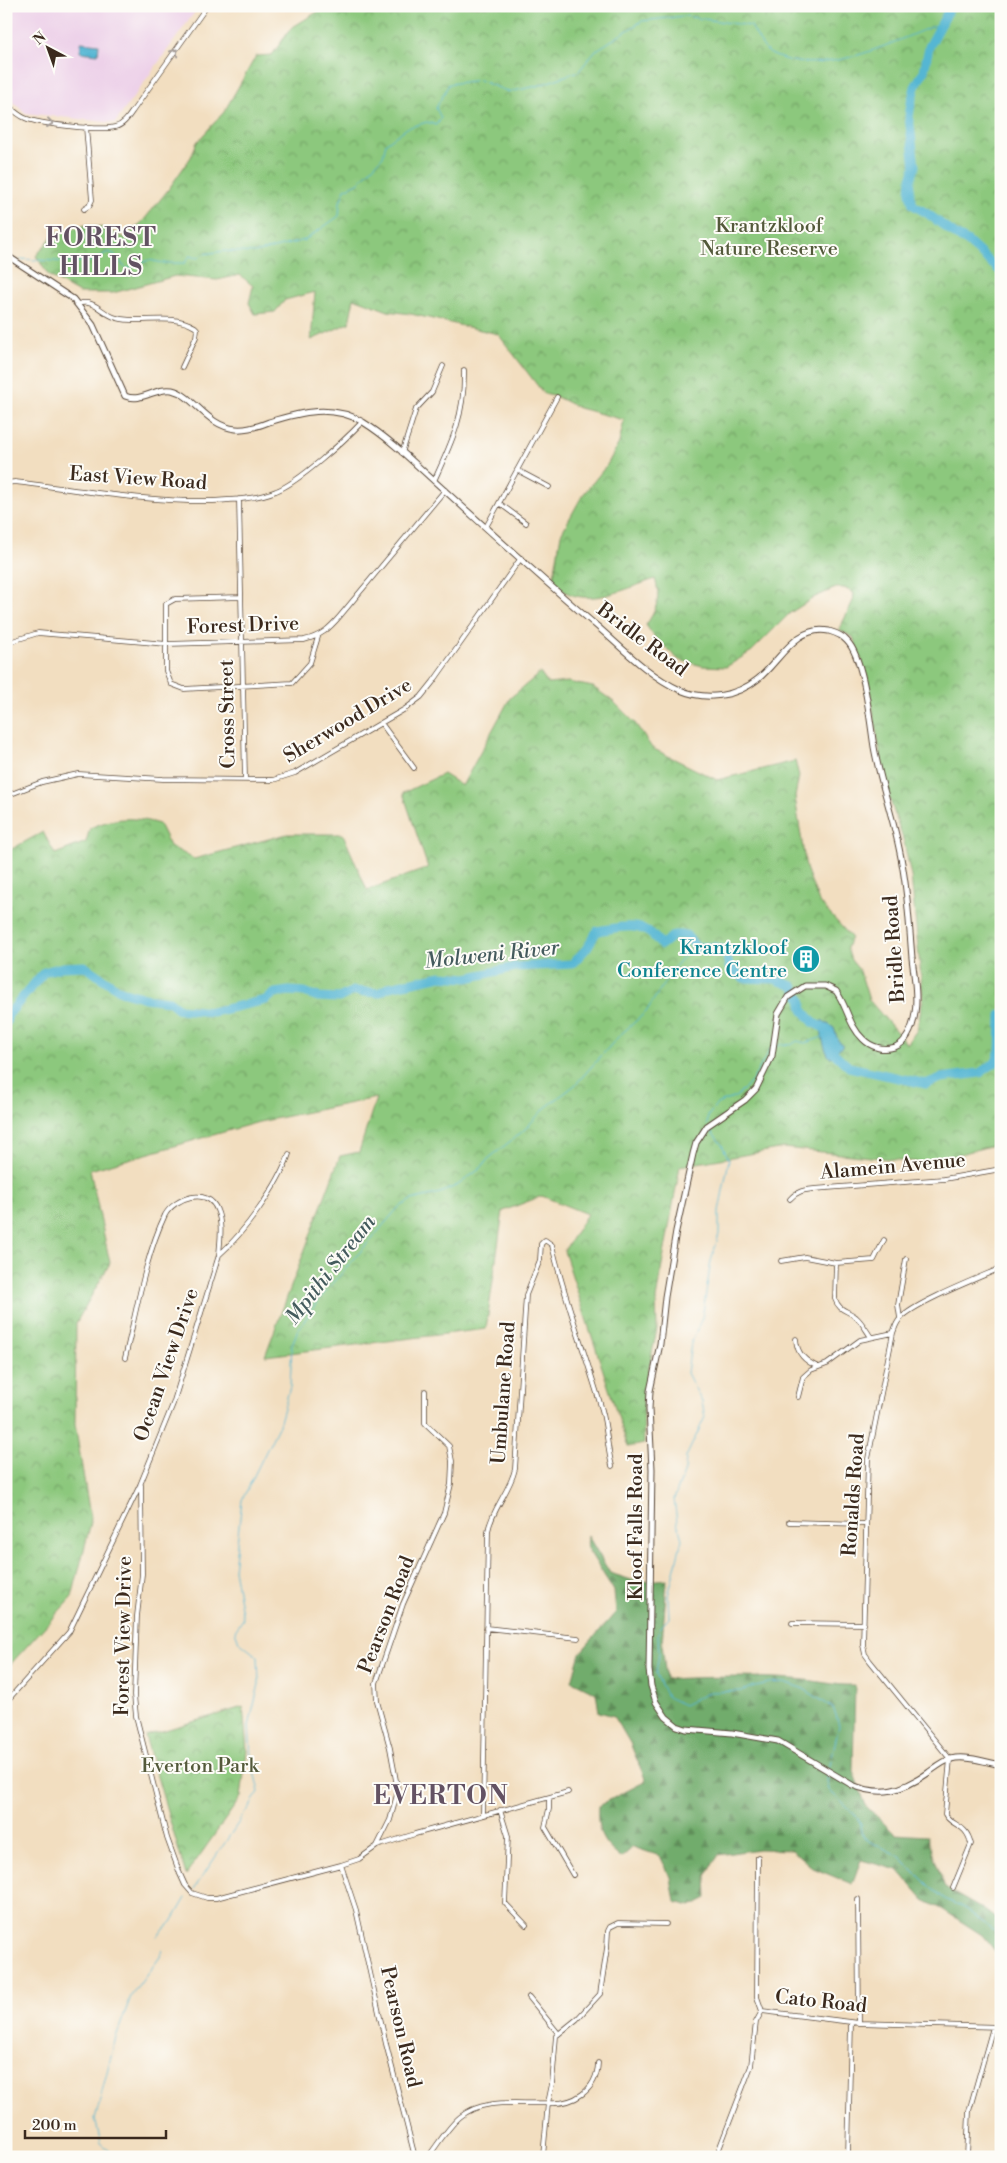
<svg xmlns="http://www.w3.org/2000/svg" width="1007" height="2163" viewBox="0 0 1007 2163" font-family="'Libre Bodoni',serif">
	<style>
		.built { fill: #edd1e9 }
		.forest { fill: url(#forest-firs); stroke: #566b45 }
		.park { fill: url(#park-crowns); stroke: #64794e }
		.water { fill: #54b6d3; stroke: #487078 }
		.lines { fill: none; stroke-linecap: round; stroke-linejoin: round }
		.stream { stroke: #54b6d3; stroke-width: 1 }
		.river { stroke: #54b6d3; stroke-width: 9 }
		.minor-casing { stroke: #564536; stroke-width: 5.5 }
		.secondary-casing { stroke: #564536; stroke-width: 7 }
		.minor { stroke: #fff; stroke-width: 4 }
		.secondary { stroke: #fff; stroke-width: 5 }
		.oneway { stroke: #a79f9a }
		.labels { text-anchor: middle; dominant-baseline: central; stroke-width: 4; stroke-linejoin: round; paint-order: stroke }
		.park-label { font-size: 20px; fill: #53593a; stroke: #fdfcf7 }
		.street-label { font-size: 20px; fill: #3b2a1e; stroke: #fdfcf7 }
		.culture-label { font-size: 20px; fill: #0d838f; stroke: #fdfcf7; text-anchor: end }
		.water-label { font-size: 21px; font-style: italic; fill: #445b5d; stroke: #fdfcf7 }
		.district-label { font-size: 25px; font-weight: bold; letter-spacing: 1px; fill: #635263; stroke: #fdfcf7 }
	</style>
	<defs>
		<pattern id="forest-firs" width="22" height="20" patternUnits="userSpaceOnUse" patternTransform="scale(1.25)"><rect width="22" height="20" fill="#71ac6c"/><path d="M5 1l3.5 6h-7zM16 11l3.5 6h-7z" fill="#5e8c58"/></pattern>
		<pattern id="park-crowns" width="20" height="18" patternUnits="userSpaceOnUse" patternTransform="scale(1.25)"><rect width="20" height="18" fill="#8cc87d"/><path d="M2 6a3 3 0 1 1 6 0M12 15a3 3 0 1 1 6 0" fill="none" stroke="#74a366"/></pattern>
	</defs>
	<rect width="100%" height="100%" fill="#fdfcf7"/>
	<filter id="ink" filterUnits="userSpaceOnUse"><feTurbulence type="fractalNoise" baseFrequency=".02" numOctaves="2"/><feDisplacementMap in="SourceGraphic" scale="10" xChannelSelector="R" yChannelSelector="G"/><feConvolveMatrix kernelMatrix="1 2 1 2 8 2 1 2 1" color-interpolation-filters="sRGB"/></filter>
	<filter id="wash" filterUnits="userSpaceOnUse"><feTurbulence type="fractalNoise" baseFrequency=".0096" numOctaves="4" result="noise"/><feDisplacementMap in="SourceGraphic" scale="20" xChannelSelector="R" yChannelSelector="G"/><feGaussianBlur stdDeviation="1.12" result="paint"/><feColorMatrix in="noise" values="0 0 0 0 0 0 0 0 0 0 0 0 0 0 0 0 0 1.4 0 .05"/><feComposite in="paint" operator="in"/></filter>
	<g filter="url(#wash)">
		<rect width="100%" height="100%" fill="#f2dec0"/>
		<!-- built -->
		<path class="built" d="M6,6h193l-84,117 -90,-10 -19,-18z"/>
		<!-- forest -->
		<path class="forest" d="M588,1536l22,37 28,9 29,-3 -5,64 4,36c42,-2 85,-3 128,0 21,1 40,7 61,6l-2,86 13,35 29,28 32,2 18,52 42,24 14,11v35l-19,-23 -40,-26 -18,-9 -26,-30 -37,-10 -9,24 -39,-16 -21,-18 -33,-1 -41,6 -12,21 1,22 -16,8 -16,-4 -4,-24 -11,-22 -27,-9 -12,11c-21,-16 -24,-27 -23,-52l48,-25 -16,-38 -16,-27 -15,-4 -3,-19 -24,-12 8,-28 36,-41 -2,-21 -27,-43z"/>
		<!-- park -->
		<path class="park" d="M327,6h674v1137l-74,20 -143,-15 -104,18 -24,133 1,30 -14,67 1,48 -16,3 -64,-196 23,-37 -45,-18 -39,15 -17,118 -221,27 75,-200 19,-4 17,-54 -117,24 -169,48 20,93 -34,60 -1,101 16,98 -19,75 -66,72v-817l37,-20 12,22 31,-12 4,-14c25,-11 43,-12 69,-4l11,22 24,13 93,-25h56l24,56 61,-22 -25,-75 40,-19 19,12 48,-88 30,-25 8,11 20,-2 25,5 21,15 21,21 17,25 65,32 78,-19 4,15 -4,21 11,71 13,34 32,35 -4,11 4,12 9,11 9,29 38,44 10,-14 6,-32 -12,-122 -7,-34 -18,-54 -19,-113 -14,-38 -14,-7 14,-29 1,-8 -10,-5h-8l-21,9 -25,16 -38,38 -26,16 -23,-1 -24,-6 -24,-22 -9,-13c11,-16 15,-28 9,-46 -32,10 -74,34 -102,3l8,-48 21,-38 25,-31 12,-22 5,-23 -45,-12 -22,-11 -13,-3 -46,-60 -87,-20 -23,-3 -34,-13 -5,25 -38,17 4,-48 -30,8 -10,12 -20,2 -6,-11 4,-17 -13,-11 -23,5 -42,-4 -62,17h-34l-30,-17 -13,-20 19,-23 31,-8 18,3 21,10 18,-17 25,-31 23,-33 6,-15 27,-30 32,-56 16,-1 19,-27z
			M243,1707l4,43 -6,47 -55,78 -41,-139z"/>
		<!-- water -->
		<path class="water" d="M81,42l18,2 -1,10 -18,-2z
			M822,1020l12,8 4,12 5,6 -9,7 -3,6c-8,-9 -10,-25 -10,-37z"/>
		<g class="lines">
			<!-- stream -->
			<path class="stream" d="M20,259l50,3 23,-1 15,-9 6,2 12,15 23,-9 14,3h22l4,-7 9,2 5,-4 22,-3 30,2 50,-13 34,-24 1,-14 5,-13 13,-6 25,-27 3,-13 21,-15 20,-6 9,3 5,-7 -5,-10 13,-24 30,-4 30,12 28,-6 42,-15 16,-20 47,-30 42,-5 67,10c5,8 12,24 20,28 52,26 120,-12 170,-31
				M775,1047l7,-3 9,1 6,-4 8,2 18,-6
				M707,1125l1,-9 9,-12 20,-8 15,-15 19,-33
				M710,1130l12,15 7,15 -10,51v23l-8,27 -9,57 -11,25 -4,30 15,29 3,15 -19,40 -1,13 -11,29 3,23 5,17 -14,57 1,22 -9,10 -2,6 1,19 -3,21 11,23 17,8 26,-13 32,-1 9,-4 18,-4 15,-1 20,7 29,19 3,7 3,11 -10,43
				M828,1773l-1,8 2,9 28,27 4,7v9l4,6 34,17 33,33 13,10 18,8 38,29
				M194,1889l65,-97 -8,-34 -2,-32 10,-42 -1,-27 -19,-15 -4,-11 8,-12 -9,-50 8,-69 37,-75 11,-38 2,-43 6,-14 19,-28 81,-94 13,-8 29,-7 18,-8 23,-17 7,-9 35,-28 22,-23 30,-23 44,-49 27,-24 27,-43 13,-15 10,-7
				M157,1936l15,-14 14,-24
				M116,2157l-15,-14 -6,-24 21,-82 15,-41 29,-39 2,-7"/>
			<!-- river -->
			<path class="river" d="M951,6l-22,41 -5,24 -9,16 -4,16 -2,14 6,50 -4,12 -1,14 3,12 15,9 29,22 10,5 34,31
				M6,1023l2,-8 36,-43 18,-5 22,-1 37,25 24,7 24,3 10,8 33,3 54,-12 9,-7 14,-2 15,1 14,5 21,1 14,-7 26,2 10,-6 52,-11 26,2 48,-11 57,-3 15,-16 10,-17c27,-4 46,-12 64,14l13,-10h12l10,12h20l10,4 3,16 15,11 31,1 18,7 8,13 2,11 11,13 12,6 8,24 15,14 77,17 15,-6 39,-5 16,-11 4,-12 1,-35"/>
		</g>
	</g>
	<g filter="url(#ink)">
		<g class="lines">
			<defs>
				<path id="minor" d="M6,104c6,5 12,11 19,14 13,6 76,13 90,9 9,-2 14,-11 19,-18l73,-103
					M84,209l5,-3 3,-6 -6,-73
					M78,304c16,-6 25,11 39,14 25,7 52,-6 78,9l2,2 -1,8 -14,30
					M402,453l14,-44 16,-17 11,-26
					M517,470l32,17
					M434,481c18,-39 31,-66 30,-111
					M6,483l9,-1c66,8 131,20 197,19 21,-1 45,-2 64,-10 22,-8 69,-51 86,-69
					M239,499l6,280
					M499,503l27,20
					M486,527l71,-130
					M240,597l-65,2 -9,5v67l5,13 13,5 108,-6 18,-20 8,-26
					M6,643l32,-10 129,11 137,-4c17,-4 25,-11 36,-24l105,-126
					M381,723l33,45
					M6,796l36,-14 36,-8 85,5 110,1 22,-7 110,-64 16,-12 12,-15 88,-124
					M790,1199c7,-8 14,-9 24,-10l130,-10 57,-10
					M219,1255c24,-21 60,-70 70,-101
					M781,1261l24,-4 31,6 38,-3 10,-20
					M836,1263l-1,36c4,12 12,11 21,18 6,5 10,13 15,20
					M900,1318l-2,-13 8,-46
					M796,1339c1,15 9,22 22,28
					M798,1397l5,-20 8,-7 16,-6 33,-24 33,-7
					M141,1485l1,89 -5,42 -3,79 2,21 31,122 13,36 5,11 7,8 15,5h9l125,-33
					M789,1522l76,2
					M792,1623l72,1
					M486,1628l92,10
					M6,1702l63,-70 71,-147 33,-81 46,-149c1,-14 4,-31 -2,-45 -9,-24 -43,-12 -52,5 -20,42 -29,98 -40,143
					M549,1798v11l-4,18 28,48
					M500,1810l8,26 -3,67 21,22
					M483,1815l5,-284c4,-22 22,-40 27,-62l11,-174 14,-35 1,-16 4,-4 7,5c13,56 34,110 50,165 5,18 5,37 10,56
					M377,1846l38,-12 153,-42
					M758,1857l-1,140 5,14 97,12 142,4
					M6,1864l3,25 -3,27
					M953,1888l18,-44c-5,-22 -20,-17 -26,-30l5,-55 -80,-98 -5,-7 -2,-9 5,-186 25,-126c2,-5 3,-10 7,-14 14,-16 78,-41 101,-51
					M858,1899l1,124
					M529,1997l29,36
					M6,2147l2,10
					M543,2156l5,-53c25,2 49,-12 50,-40
					M415,2157l-29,-113 -30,-134 -15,-45 18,-6 18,-13 13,-26 8,-29 -8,-43 -13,-47 -1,-18 27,-79 41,-91 7,-29 1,-23 -3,-15 -24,-23v-32
					M428,2157c10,-13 20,-30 32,-40 24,-20 60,-12 88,-14l4,-19 4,-48 21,-17 23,-25 7,-46 1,-17 2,-4 8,-4 48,1
					M716,2157l35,-91 5,-44 6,-11
					M848,2157l3,-135
					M967,2157l2,-46 24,-84"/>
				<path id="secondary" d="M6,255l67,44 20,26 32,71c17,7 30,-9 47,-6 22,5 34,36 64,39 11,1 23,-3 33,-7 32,-10 63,-18 94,0 29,18 54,44 80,67 51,46 102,93 155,138 25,22 51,49 82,63 26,11 56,7 78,-11 22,-18 38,-55 71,-48 7,2 14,5 18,10 17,17 23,81 27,106 6,34 18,67 25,101 8,36 10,73 13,110 2,18 6,37 3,55 -2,13 -7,29 -20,34 -12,4 -24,0 -32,-8 -14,-13 -16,-33 -27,-48l-11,-5h-20l-17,11 -10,17 -6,42 -16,33 -11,11 -38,26 -11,17 -3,11 -17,77 -11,66 -5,47 -10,47 -1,18 3,60 -3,201 2,16 5,16 10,15 11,9 9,3 46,4 46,8 74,44c30,12 50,6 76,-12 7,-5 15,-12 23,-14 15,-4 35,3 50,6"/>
			</defs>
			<!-- minor casing -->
			<use href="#minor" class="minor-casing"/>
			<!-- secondary casing -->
			<use href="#secondary" class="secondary-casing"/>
			<!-- minor -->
			<use href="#minor" class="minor"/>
			<!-- secondary -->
			<use href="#secondary" class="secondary"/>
		</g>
		<!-- one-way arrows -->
		<defs><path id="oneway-chevron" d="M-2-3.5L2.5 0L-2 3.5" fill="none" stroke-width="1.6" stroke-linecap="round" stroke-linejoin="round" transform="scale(1.25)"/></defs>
		<g class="oneway">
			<use href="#oneway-chevron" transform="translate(175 52) rotate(-55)"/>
			<use href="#oneway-chevron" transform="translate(50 123) rotate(7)"/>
		</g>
	</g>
	<!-- icons -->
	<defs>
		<symbol id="building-disc" viewBox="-11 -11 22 22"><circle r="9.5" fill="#0f9aa8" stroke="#fdfcf7"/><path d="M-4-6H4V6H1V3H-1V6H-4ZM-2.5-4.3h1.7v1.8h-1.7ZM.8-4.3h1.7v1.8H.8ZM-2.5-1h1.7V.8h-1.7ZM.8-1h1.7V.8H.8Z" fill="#fff"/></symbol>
	</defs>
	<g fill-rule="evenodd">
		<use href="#building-disc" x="790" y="943" width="32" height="32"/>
	</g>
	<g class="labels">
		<!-- park labels -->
		<g class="park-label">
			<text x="769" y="226">Krantzkloof<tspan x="769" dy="23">Nature Reserve</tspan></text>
			<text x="200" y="1766">Everton Park</text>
		</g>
		<!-- street labels -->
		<g class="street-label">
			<text transform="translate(138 479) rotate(4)">East View Road</text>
			<text transform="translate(243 626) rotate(-2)">Forest Drive</text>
			<text transform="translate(642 640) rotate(37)">Bridle Road</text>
			<text transform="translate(228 714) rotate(-91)">Cross Street</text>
			<text transform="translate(348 721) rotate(-31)">Sherwood Drive</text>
			<text transform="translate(895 949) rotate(-94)">Bridle Road</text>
			<text transform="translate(893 1167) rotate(-5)">Alamein Avenue</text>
			<text transform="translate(167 1365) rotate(-71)">Ocean View Drive</text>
			<text transform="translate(504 1393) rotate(-86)">Umbulane Road</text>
			<text transform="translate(854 1495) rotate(-86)">Ronalds Road</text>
			<text transform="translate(636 1527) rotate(-90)">Kloof Falls Road</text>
			<text transform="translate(387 1615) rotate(-69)">Pearson Road</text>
			<text transform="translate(124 1636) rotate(-89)">Forest View Drive</text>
			<text transform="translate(821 2002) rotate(6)">Cato Road</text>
			<text transform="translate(400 2027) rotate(77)">Pearson Road</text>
		</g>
		<!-- culture labels -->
		<g class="culture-label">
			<text x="787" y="948">Krantzkloof<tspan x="787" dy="23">Conference Centre</tspan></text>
		</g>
		<!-- water labels -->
		<g class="water-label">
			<text transform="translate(492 955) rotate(-6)">Molweni River</text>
			<text transform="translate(331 1270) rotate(-52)">Mpithi Stream</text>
		</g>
		<!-- district labels -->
		<g class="district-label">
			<text x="101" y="238">FOREST<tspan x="101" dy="29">HILLS</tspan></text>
			<text x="441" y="1796">EVERTON</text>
		</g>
	</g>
	<!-- margin -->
	<rect width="1007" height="2163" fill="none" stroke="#fdfcf7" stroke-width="25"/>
	<!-- north arrow -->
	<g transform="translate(48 48) rotate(319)" stroke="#fdfcf7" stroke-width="4" paint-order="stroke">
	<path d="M0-4L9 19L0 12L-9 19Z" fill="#3b2a1e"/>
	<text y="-8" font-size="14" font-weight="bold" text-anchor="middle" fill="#3b2a1e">N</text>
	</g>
	<!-- scale -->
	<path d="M25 2130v8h141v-8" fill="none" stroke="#3b2a1e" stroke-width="2.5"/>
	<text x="32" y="2130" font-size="15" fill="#3b2a1e" stroke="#fdfcf7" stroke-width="4" paint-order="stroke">200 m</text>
</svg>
